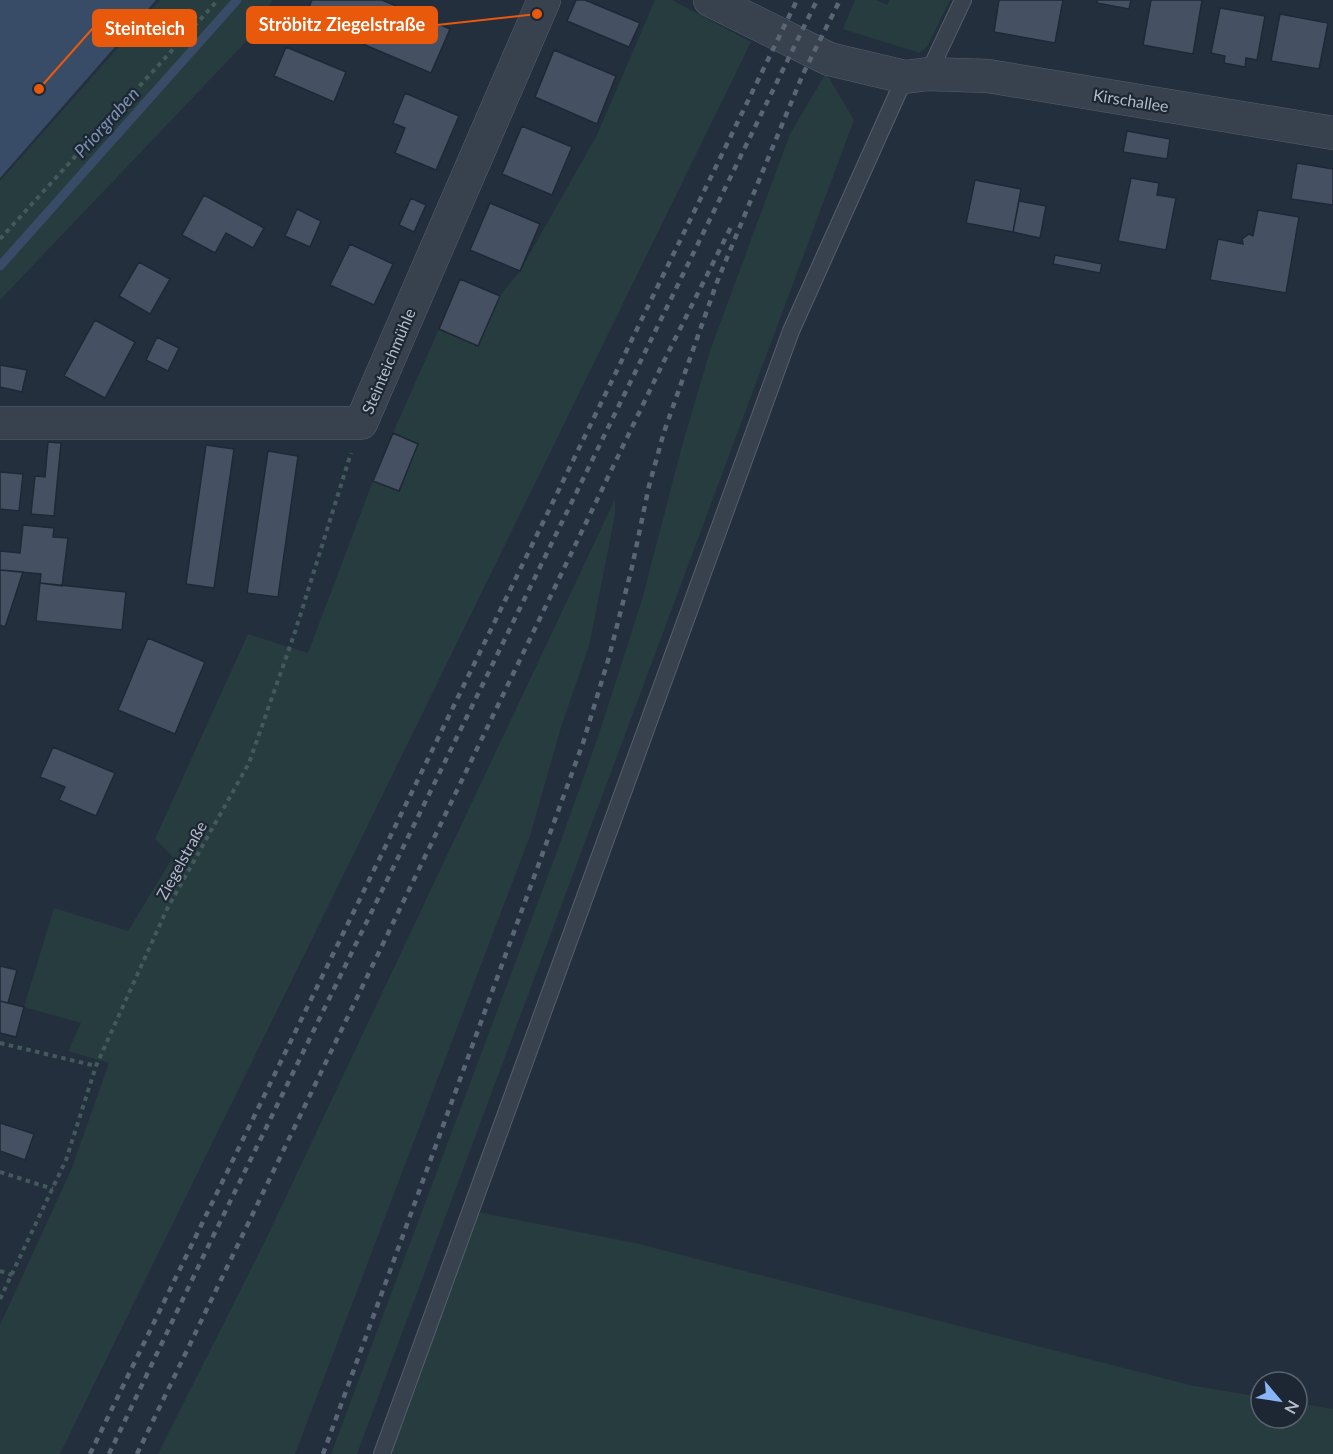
<svg xmlns="http://www.w3.org/2000/svg" width="1333" height="1454" viewBox="0 0 1333 1454" font-family="Lato,sans-serif">
	<style>
		.green { fill: #263c3f }
		.water { fill: #394c67 }
		.lines { fill: none; stroke-linecap: round; stroke-linejoin: round }
		.stream { stroke: #394c67; stroke-width: 9 }
		.building { fill: #455162; stroke: #1f2835; stroke-width: 1.5 }
		.lane-casing { stroke: #565f6c; stroke-width: 18 }
		.street-casing { stroke: #565f6c; stroke-width: 34 }
		.path { stroke: #44595c; stroke-width: 4; stroke-dasharray: 4.5 4.5; stroke-linecap: butt }
		.lane { stroke: #38414e; stroke-width: 16 }
		.street { stroke: #38414e; stroke-width: 33 }
		.rail { stroke: #5a6575; stroke-width: 4.5; stroke-dasharray: 6 6; stroke-linecap: butt }
		.labels { text-anchor: middle; dominant-baseline: central; stroke-width: 4.5; stroke-linejoin: round; paint-order: stroke }
		.street-label { font-size: 16px; fill: #b4bcc9; stroke: #1d2633 }
		.water-label { font-size: 18px; font-style: italic; fill: #7c92b1; stroke: #1d2633 }
		.leader { fill: none; stroke: #e8590c; stroke-width: 2 }
		.callout-dot { fill: #e8590c; stroke: #1d2633; stroke-width: 2 }
		.callout { fill: #e8590c; stroke: #e8590c; stroke-width: 2 }
		.callout-label { font-size: 18px; text-anchor: middle; font-weight: bold; fill: #fff }
	</style>
	<rect width="100%" height="100%" fill="#242f3e"/>
	<!-- green -->
	<path class="green" d="M160,0h112l-13,28 -259,272v-119z
		M655,0h17l79,42 -691,1412h-60v-129l71,-155 38,-107 -41,-12 13,-28 -57,-16 30,-99 74,23 45,-74 -18,-18 93,-205 60,19 65,-172 26,10 19,-46 -25,-12 46,-104 39,16 22,-49 20,-25 77,-136z
		M855,0h21l11,5 3,-5h60l-22,45 -8,8 -77,-24z
		M826,73l28,47 -497,1334h-26l228,-608 39,-109 44,-137 40,-154 28,-95 80,-217z
		M615,499v16l-26,131 -28,81 -31,109 -235,618h-137l109,-217z
		M467,1210l168,33 559,143 67,11v21h36v-15l36,6v45h-956z"/>
	<!-- water -->
	<path class="water" d="M0,0h156l-156,178z"/>
	<g class="lines">
		<!-- stream -->
		<path class="stream" d="M0,266l237,-266"/>
	</g>
	<!-- building -->
	<path class="building" d="M312,0h70l68,29 -19,44 -127,-54z
		M576,0h9l55,23 -11,24 -62,-26z
		M999,0h64l-8,43 -61,-11z
		M1097,0h34l-2,9 -32,-6z
		M1151,0h51l-9,54 -50,-9z
		M1220,8l45,8 -8,44 -11,-2 -1,9 -21,-4 1,-7 -14,-3z
		M1280,14l48,9 -9,46 -48,-8z
		M286,47l60,25 -12,30 -60,-26z
		M554,50l62,26 -19,48 -62,-27z
		M405,93l54,23 -23,54 -41,-17 10,-25 -12,-5z
		M522,126l50,21 -20,48 -50,-21z
		M1127,131l43,8 -3,20 -44,-7z
		M1297,163l36,6v36l-42,-6z
		M1131,178l28,5 -2,12 19,3 -10,52 -48,-9z
		M975,180l46,9 -8,43 -47,-9z
		M204,195l60,33 -11,20 -27,-15 -11,20 -33,-18z
		M411,198l15,7 -12,27 -15,-7z
		M1019,201l27,5 -6,32 -27,-6z
		M490,203l50,21 -20,47 -50,-21z
		M297,209l24,12 -11,26 -25,-11z
		M1258,210l41,7 -13,76 -76,-13 8,-41 25,5 -1,-5 7,-5 4,2z
		M350,244l43,20 -19,41 -44,-20z
		M1055,255l47,9 -2,9 -47,-9z
		M139,262l31,17 -20,35 -31,-18z
		M460,279l40,17 -22,50 -39,-17z
		M95,320l40,22 -30,56 -41,-22z
		M157,337l22,11 -11,23 -22,-11z
		M0,365l27,5 -5,22 -22,-5z
		M393,433l25,11 -19,47 -26,-10z
		M48,442l13,1 -7,73 -23,-2 4,-38 10,1z
		M206,445l28,4 -20,139 -28,-4z
		M268,451l30,5 -20,141 -31,-4z
		M0,472l23,2 -4,37 -19,-2z
		M23,525l31,3 -1,9 15,1 -6,48 -22,-3 1,-9 -41,-4v-19l20,2z
		M0,570l23,2 -18,55 -5,-2z
		M40,583l86,9 -4,38 -86,-9z
		M148,638l57,24 -30,72 -57,-24z
		M53,747l62,26 -19,43 -37,-16 6,-13 -25,-10z
		M0,966l17,4 -9,33 -8,-2z
		M0,1001l24,6 -8,30 -16,-4z
		M0,1123l34,11 -9,26 -25,-9z"/>
	<g class="lines">
		<defs>
			<path id="lane" d="M928,74l35,-74
				M382,1454l409,-1123 114,-254"/>
			<path id="street" d="M710,0l119,59 76,18 23,-3 60,2 345,57
				M0,423h361l183,-423"/>
		</defs>
		<!-- lane casing -->
		<use href="#lane" class="lane-casing"/>
		<!-- street casing -->
		<use href="#street" class="street-casing"/>
		<!-- path -->
		<path class="path" d="M0,239l218,-239
			M0,1043l96,23
			M0,1172l53,17
			M0,1271l12,4
			M0,1299l66,-139 30,-94 71,-157 82,-146 46,-131 56,-179"/>
		<!-- lane -->
		<use href="#lane" class="lane"/>
		<!-- street -->
		<use href="#street" class="street"/>
		<!-- rail -->
		<path class="rail" d="M90,1454l707,-1454
			M109,1454l94,-197 614,-1257
			M137,1454l526,-1091 70,-140
			M323,1454l260,-711 26,-86 23,-90 17,-81 15,-54 53,-150 86,-208 37,-74"/>
	</g>
	<g class="labels">
		<!-- street labels -->
		<g class="street-label">
			<text transform="translate(1131 100) rotate(9)">Kirschallee</text>
			<text transform="translate(388 361) rotate(-67)">Steinteichmühle</text>
			<text transform="translate(181 860) rotate(-61)">Ziegelstraße</text>
		</g>
		<!-- water labels -->
		<g class="water-label">
			<text transform="translate(106 122) rotate(-48)">Priorgraben</text>
		</g>
	</g>
	<!-- callouts -->
	<path class="leader" d="M537 14L437 25M39 89L93 28"/>
	<g class="callout-dot">
		<circle cx="537" cy="14" r="6"/>
		<circle cx="39" cy="89" r="6"/>
	</g>
	<g class="callout">
		<rect x="247" y="7" width="190" height="36" rx="6"/>
		<rect x="93" y="10" width="103" height="36" rx="6"/>
	</g>
	<g class="callout-label">
		<text x="342" y="31">Ströbitz Ziegelstraße</text>
		<text x="145" y="35">Steinteich</text>
	</g>
	<!-- north arrow -->
	<g transform="translate(1279 1400) rotate(119)"><circle r="28" fill="#1d2633" stroke="#59626f" stroke-width="1.5"/>
	<path d="M0-4.5L10 22L0 15L-10 22Z" fill="#8ab4f8"/>
	<text y="-9" font-size="16" font-weight="bold" text-anchor="middle" fill="#b4bcc9">N</text>
	</g>
</svg>
